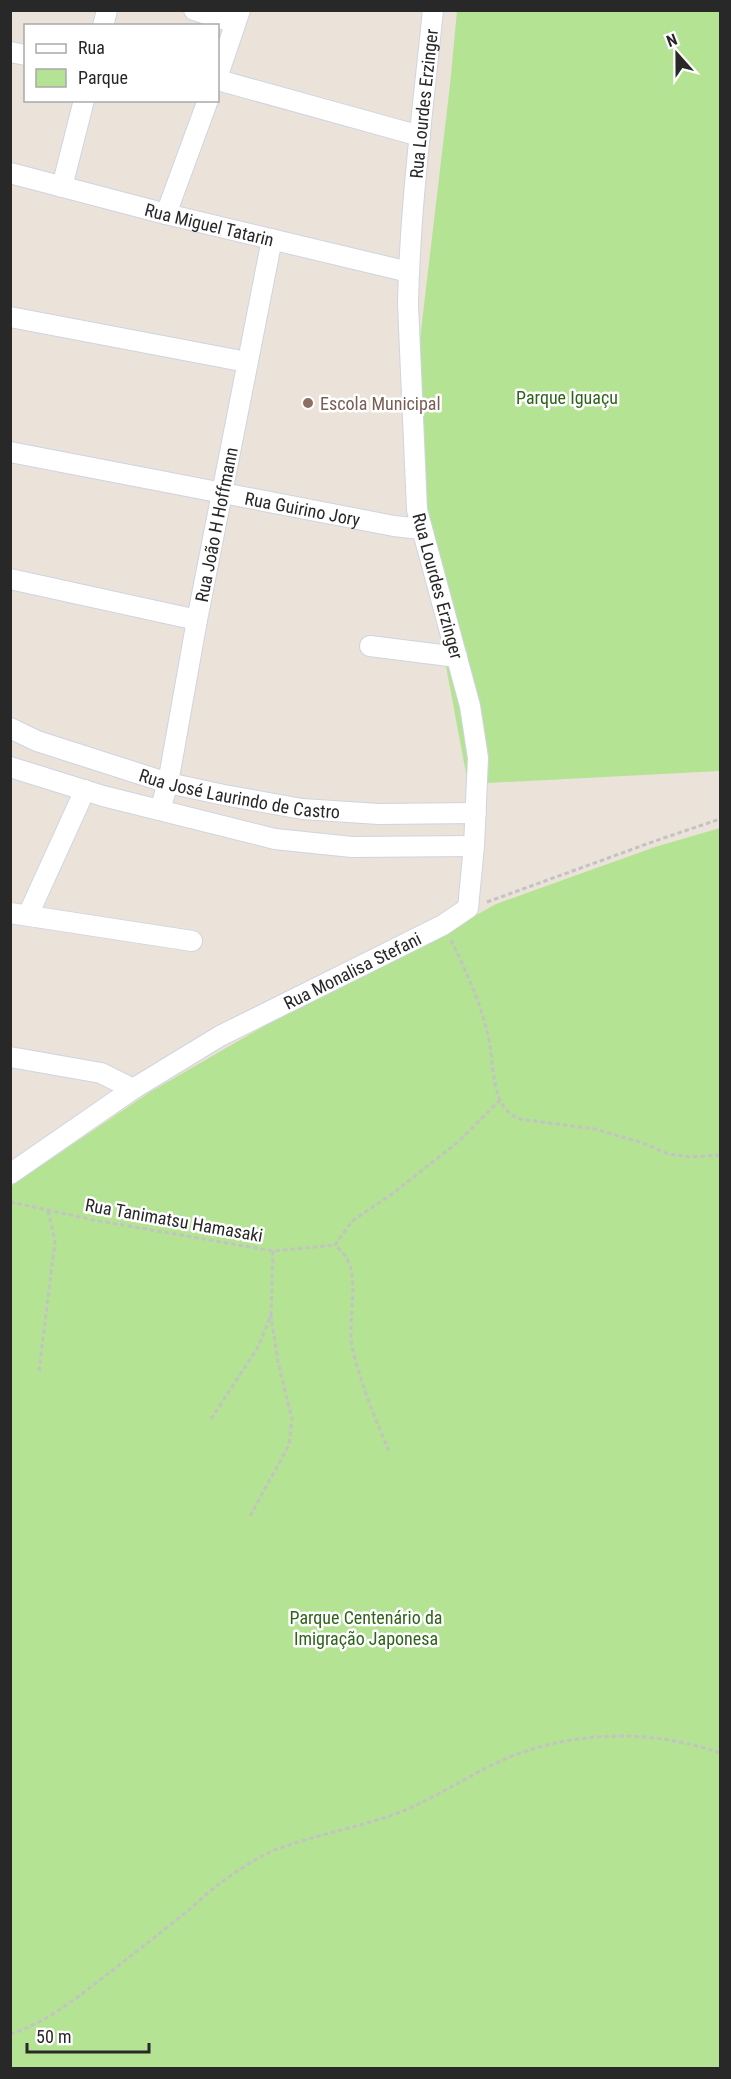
<svg xmlns="http://www.w3.org/2000/svg" width="731" height="2079" viewBox="0 0 731 2079" font-family="'Roboto Condensed',sans-serif">
	<style>
		.green { fill: #b4e394 }
		.lines { fill: none; stroke-linecap: round; stroke-linejoin: round }
		.minor-casing { stroke: #cfd4e2; stroke-width: 22 }
		.path { stroke: #c3c3c3; stroke-width: 3; stroke-dasharray: 4.5 3; stroke-linecap: butt }
		.minor { stroke: #fff; stroke-width: 20 }
		.education-dot { fill: #8d6e63; stroke: #fff; stroke-width: 2 }
		.labels { text-anchor: middle; dominant-baseline: central; stroke-width: 5; stroke-linejoin: round; paint-order: stroke }
		.street-label { font-size: 18px; fill: #282828; stroke: #fff }
		.park-label { font-size: 18px; fill: #2d6518; stroke: #fff }
		.education-label { font-size: 18px; fill: #785e54; stroke: #fff; text-anchor: start }
	</style>
	<rect width="100%" height="100%" fill="#ebe2d9"/>
	<!-- green -->
	<path class="green" d="M457,11h263v760l-252,13 -46,-246 -8,-148 36,-305z
		M720,828v1240h-709v-882l139,-94 130,-75 119,-59 97,-54 159,-57z"/>
	<g class="lines">
		<defs>
			<g id="minor">
				<path d="M194,10l41,13"/>
				<path d="M103,26l4,-16"/>
				<path d="M10,52l16,3"/>
				<path d="M218,75l22,-65"/>
				<path d="M218,80l202,56"/>
				<path id="s1" d="M10,173l156,41 243,58"/>
				<path d="M62,187l22,-87"/>
				<path d="M166,214l42,-114"/>
				<path d="M10,317l237,45"/>
				<path id="s2" d="M10,452l384,74 27,3"/>
				<path d="M10,579l187,41"/>
				<path d="M370,646l87,11"/>
				<path id="s3" d="M10,728l27,13 131,42 56,12 78,14 77,5 97,-1"/>
				<path d="M10,767l93,29 172,43 77,8 122,-1"/>
				<path id="s4" d="M160,810l8,-27 29,-163 75,-381"/>
				<path d="M10,913l182,28"/>
				<path d="M28,915l57,-125"/>
				<path d="M10,1057l91,16 32,16"/>
				<path id="s5" d="M10,1174l123,-85 87,-53 223,-111 25,-17 6,-62 4,-88 -8,-52 -53,-196 -9,-206c2,-98 15,-196 25,-294"/>
			</g>
		</defs>
		<!-- minor casing -->
		<use href="#minor" class="minor-casing"/>
		<!-- path -->
		<path class="path" d="M487,902l168,-61 65,-22
			M451,940c14,29 28,59 36,91 6,22 4,47 13,69 4,9 11,15 19,19l76,10 48,14 25,11 22,3 30,-2
			M10,1202l84,18 179,31 62,-6
			M39,1371l16,-130 -7,-30
			M211,1419l47,-72 13,-32 2,-64
			M389,1451c-14,-32 -27,-65 -36,-100 -7,-29 7,-68 -6,-92 -2,-5 -8,-10 -12,-14l17,-24 40,-27 66,-52 42,-42
			M250,1516l39,-71 3,-26 -14,-57 -7,-47
			M10,2034c33,-10 60,-31 86,-51 30,-23 59,-46 89,-70 11,-9 22,-20 34,-29 18,-13 38,-27 58,-35 41,-15 85,-22 126,-38 31,-13 59,-31 89,-46 69,-34 155,-38 228,-12"/>
		<!-- minor -->
		<use href="#minor" class="minor"/>
	</g>
	<!-- markers -->
	<circle class="education-dot" cx="308" cy="403" r="6"/>
	<g class="labels">
		<!-- street labels -->
		<g class="street-label">
			<text stroke="none"><textPath href="#s5" startOffset="1344">Rua Lourdes Erzinger</textPath></text>
			<text stroke="none"><textPath href="#s1" startOffset="206">Rua Miguel Tatarin</textPath></text>
			<text stroke="none"><textPath href="#s2" startOffset="298">Rua Guirino Jory</textPath></text>
			<text stroke="none"><textPath href="#s4" startOffset="291">Rua João H Hoffmann</textPath></text>
			<text transform="translate(438 586) rotate(75)">Rua Lourdes Erzinger</text>
			<text stroke="none"><textPath href="#s3" startOffset="240">Rua José Laurindo de Castro</textPath></text>
			<text stroke="none"><textPath href="#s5" startOffset="399">Rua Monalisa Stefani</textPath></text>
			<text transform="translate(174 1220) rotate(10)">Rua Tanimatsu Hamasaki</text>
		</g>
		<!-- park labels -->
		<g class="park-label">
			<text x="567" y="397">Parque Iguaçu</text>
			<text x="366" y="1617">Parque Centenário da<tspan x="366" dy="21">Imigração Japonesa</tspan></text>
		</g>
		<!-- education labels -->
		<g class="education-label">
			<text x="320" y="403">Escola Municipal</text>
		</g>
	</g>
	<!-- border -->
	<rect width="731" height="2079" fill="none" stroke="#282828" stroke-width="24"/>
	<!-- legend -->
	<rect x="24" y="24" width="195" height="78" fill="#ffffff" stroke="#a9a9a9" stroke-width="1.5"/>
	<rect x="36" y="44" width="30" height="9" fill="#ffffff" stroke="#a9a9a9" stroke-width="1.5"/>
	<text x="78" y="54" font-size="18" fill="#282828">Rua</text>
	<rect x="36" y="69" width="30" height="18" fill="#b4e394" stroke="#a9a9a9" stroke-width="1.5"/>
	<text x="78" y="84" font-size="18" fill="#282828">Parque</text>
	<!-- north arrow -->
	<g transform="translate(677 54) rotate(339)" stroke="#ffffff" stroke-width="4.5" paint-order="stroke">
	<path d="M0-4.5L10 22L0 15L-10 22Z" fill="#282828"/>
	<text y="-9" font-size="16" font-weight="bold" text-anchor="middle" fill="#282828">N</text>
	</g>
	<!-- scale -->
	<path d="M27 2043v9h122v-9" fill="none" stroke="#282828" stroke-width="3"/>
	<text x="36" y="2043" font-size="18" fill="#282828" stroke="#ffffff" stroke-width="4.5" paint-order="stroke">50 m</text>
</svg>
